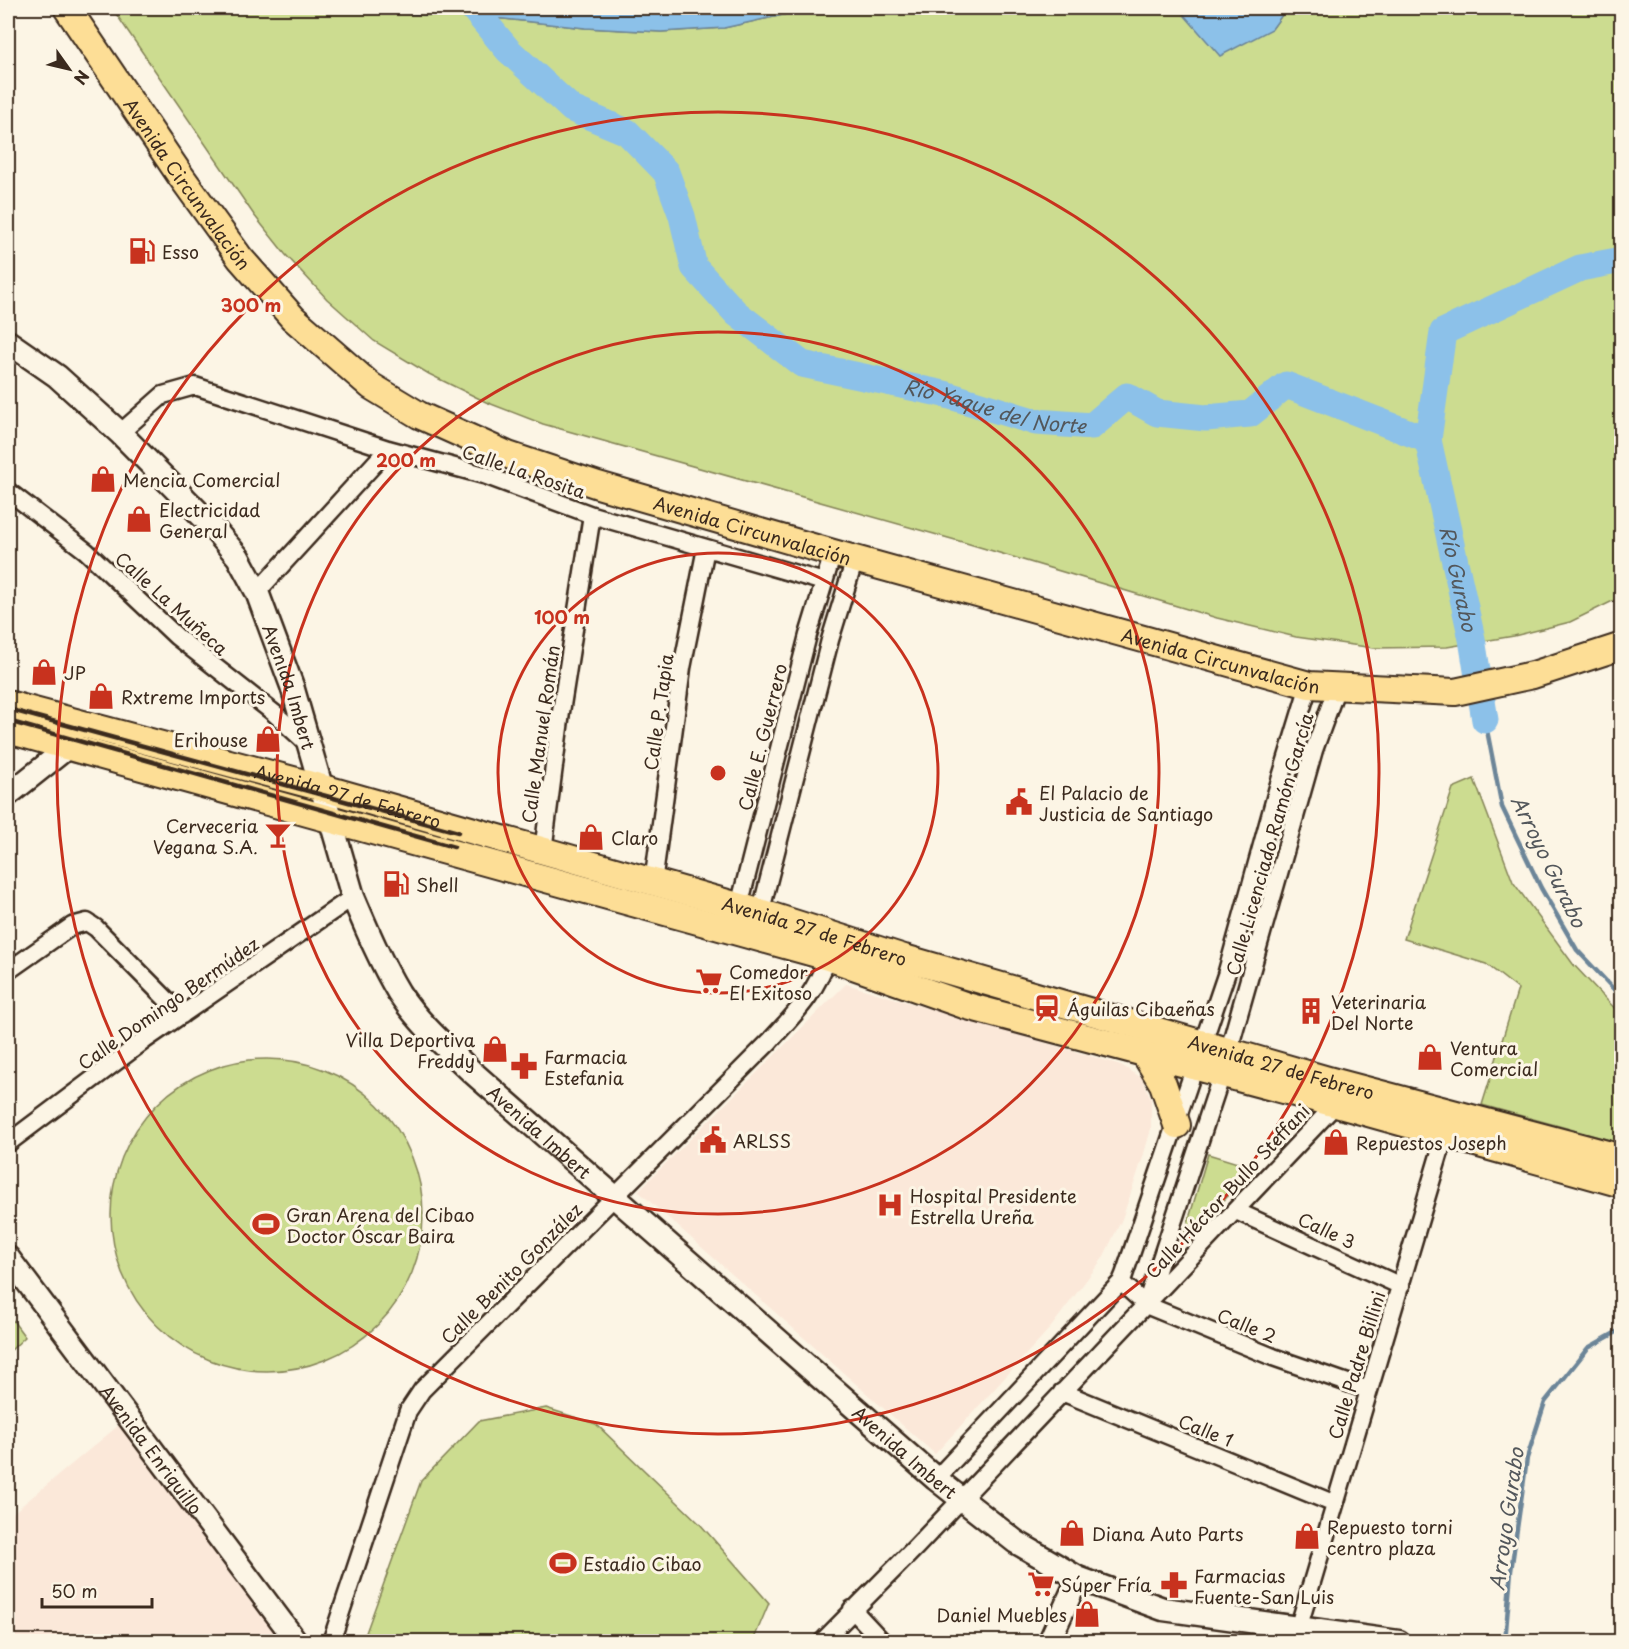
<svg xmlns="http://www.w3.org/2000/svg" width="1629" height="1649" viewBox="0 0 1629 1649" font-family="'Playpen Sans',sans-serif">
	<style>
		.built { fill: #fbe8d9 }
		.green { fill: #ccdc90; stroke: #848357; stroke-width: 1.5 }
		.water { fill: #8cc1e9; stroke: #6c8598; stroke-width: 1.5 }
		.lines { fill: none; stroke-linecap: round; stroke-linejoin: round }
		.stream { stroke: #6c8598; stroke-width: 4.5 }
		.river { stroke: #8cc1e9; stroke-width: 27 }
		.minor-casing { stroke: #3b2a1e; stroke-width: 21 }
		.tertiary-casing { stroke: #3b2a1e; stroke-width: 26 }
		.secondary-casing { stroke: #3b2a1e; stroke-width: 27 }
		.primary-casing { stroke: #3b2a1e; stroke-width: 30 }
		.minor { stroke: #fcf5e5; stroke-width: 16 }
		.tertiary { stroke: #fcf5e5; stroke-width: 21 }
		.secondary { stroke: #fcf5e5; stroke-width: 22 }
		.primary { stroke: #fdde96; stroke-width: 26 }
		.rail { stroke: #3b2a1e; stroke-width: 4.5 }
		.ring { fill: none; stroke: #c8321e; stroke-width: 3 }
		.labels { text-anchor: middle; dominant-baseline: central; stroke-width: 6; stroke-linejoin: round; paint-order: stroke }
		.street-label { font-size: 18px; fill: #3b2a1e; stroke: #fcf5e5 }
		.poi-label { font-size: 18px; fill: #3b2a1e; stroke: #fcf5e5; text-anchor: start }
		.water-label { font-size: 20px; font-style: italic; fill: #53575b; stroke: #fcf5e5 }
		.centre { fill: #c8321e; stroke: #fcf5e5; stroke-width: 3 }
		.ring-label { font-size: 18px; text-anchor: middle; font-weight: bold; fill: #c8321e; stroke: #fcf5e5; stroke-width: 6; stroke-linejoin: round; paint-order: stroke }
	</style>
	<rect width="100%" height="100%" fill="#fcf5e5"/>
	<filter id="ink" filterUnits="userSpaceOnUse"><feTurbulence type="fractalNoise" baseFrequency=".0167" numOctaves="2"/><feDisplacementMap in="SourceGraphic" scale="12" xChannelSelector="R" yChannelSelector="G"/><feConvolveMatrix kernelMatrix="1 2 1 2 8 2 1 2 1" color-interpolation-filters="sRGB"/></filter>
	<g filter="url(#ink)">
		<!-- built -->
		<path class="built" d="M846,984l275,81 21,13 9,21v30l-8,28 -21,62 -19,39 -52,69 -116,127 -297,-263z
			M130,1420l167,222h-289v-125l111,-92z"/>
		<!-- green -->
		<path class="green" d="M112,8h191l201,11 81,9 76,4 63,-4 90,-20h364l94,21 15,-21h334v589l-51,25 -56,14 -67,11 -73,1 -78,-11 -79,-19 -251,-75 -423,-119 -57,-22 -57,-28 -55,-33 -47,-42 -42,-45 -31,-39z
			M1474,779l39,103 60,82 48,51v128l-139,-38 36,-116 -32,-25 -82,-25 49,-151z
			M111 1215a156 156 0 1 1 312 0a156 156 0 1 1-312 0Z
			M1208,1154l46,14 -69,74 -2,-3z
			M8,1314l17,23 -17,16z
			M546,1408l50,16 104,100 69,79 -16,38h-390l58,-160 58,-60z"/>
		<!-- water -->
		<path class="water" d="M303,8h511l-90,20 -63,4 -76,-4 -81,-9z
			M1178,8h109l-15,21 -52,27z"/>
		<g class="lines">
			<!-- stream -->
			<path class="stream" d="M1485,720l17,87 39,81 36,62 45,48
				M1505,1642l6,-71 16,-113 18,-56 43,-54 34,-19"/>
			<!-- river -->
			<g class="river">
				<path id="s1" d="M473,8l35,42 64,59 55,23 39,40 16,44 12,51 42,46 66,51 142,30 92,28 56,4 35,-30 30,17 49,5 44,-4 36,-29 142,55 15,-108 137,-64 42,-8"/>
				<path id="s2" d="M1428,440l44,199 13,81"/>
			</g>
			<defs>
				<path id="minor" d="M120,433l43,-38 32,-9 193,63 96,26 108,40 232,67
					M8,491l78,60 91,86 97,76 35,32
					M257,592l131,-143
					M543,851l18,-139 31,-197
					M653,883l29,-215 24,-120
					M737,914l71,-279 25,-82
					M758,922l72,-282 25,-81
					M8,971l64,-45 15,-4 9,6 86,87
					M8,1143l137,-103 208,-143
					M1236,1211l165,75
					M1121,1282l25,23 127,52 95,33
					M1147,1301l75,-227 92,-324 23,-63
					M1062,1392l273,112
					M936,1479l185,-197 3,-7 102,-300 52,-188 31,-102
					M852,1609l31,33
					M1298,1629l150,-504
					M331,1642l77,-231 14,-21 348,-349c27,-30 44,-45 58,-84
					M822,1642l94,-95 420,-443"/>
				<g id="tertiary">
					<path d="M8,795l59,-47 4,-13"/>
					<path id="s3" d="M8,1257l289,385"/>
					<path d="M1049,1642l29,-64"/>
				</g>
				<g id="secondary">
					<path id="s4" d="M8,342l49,34 63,57 87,88 31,36 19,35 35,94 61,211c14,33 28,66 46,96 19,29 47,54 72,78l465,408 80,63 62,36 85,31 236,33"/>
				</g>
				<g id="primary">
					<path id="s5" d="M67,8l113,167 60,83 53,60 78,68 48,29 89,40 90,30 235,68 476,132 146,7 78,-17 89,-29"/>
					<path id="s6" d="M8,704l315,84 436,124 145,46 424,122 294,78"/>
					<path d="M8,730l820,227 139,49 369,98 286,80"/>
					<path d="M1146,1056l17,28 14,41"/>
				</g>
			</defs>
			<!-- minor casing -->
			<use href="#minor" class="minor-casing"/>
			<!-- tertiary casing -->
			<use href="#tertiary" class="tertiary-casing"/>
			<!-- secondary casing -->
			<use href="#secondary" class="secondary-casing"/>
			<!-- primary casing -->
			<use href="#primary" class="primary-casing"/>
			<!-- minor -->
			<use href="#minor" class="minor"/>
			<!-- tertiary -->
			<use href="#tertiary" class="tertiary"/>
			<!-- secondary -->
			<use href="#secondary" class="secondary"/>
			<!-- primary -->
			<use href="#primary" class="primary"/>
			<!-- rail -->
			<path class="rail" d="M8,709l450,123
				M8,721l446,126"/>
		</g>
	</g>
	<!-- distance rings -->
	<g class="ring">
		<circle cx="718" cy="773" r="220"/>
		<circle cx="718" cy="773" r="441"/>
		<circle cx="718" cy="773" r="661"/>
	</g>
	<!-- icons -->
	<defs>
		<symbol id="fuel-bare" viewBox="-9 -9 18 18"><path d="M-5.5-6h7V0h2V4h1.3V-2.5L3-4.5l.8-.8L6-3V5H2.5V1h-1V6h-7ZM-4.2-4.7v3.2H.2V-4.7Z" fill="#c8321e" stroke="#fcf5e5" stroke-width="2.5" paint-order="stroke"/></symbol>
		<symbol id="shop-bare" viewBox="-9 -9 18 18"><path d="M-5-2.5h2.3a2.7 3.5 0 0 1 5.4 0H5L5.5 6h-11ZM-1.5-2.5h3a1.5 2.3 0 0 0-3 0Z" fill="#c8321e" stroke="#fcf5e5" stroke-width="2.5" paint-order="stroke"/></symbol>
		<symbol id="civic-bare" viewBox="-9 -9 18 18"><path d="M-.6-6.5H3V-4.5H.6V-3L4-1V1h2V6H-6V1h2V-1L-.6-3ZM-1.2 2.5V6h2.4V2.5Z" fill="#c8321e" stroke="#fcf5e5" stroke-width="2.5" paint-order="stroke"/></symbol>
		<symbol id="bar-bare" viewBox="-9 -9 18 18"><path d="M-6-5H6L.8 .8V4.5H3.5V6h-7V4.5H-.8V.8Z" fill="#c8321e" stroke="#fcf5e5" stroke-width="2.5" paint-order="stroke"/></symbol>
		<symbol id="supermarket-bare" viewBox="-9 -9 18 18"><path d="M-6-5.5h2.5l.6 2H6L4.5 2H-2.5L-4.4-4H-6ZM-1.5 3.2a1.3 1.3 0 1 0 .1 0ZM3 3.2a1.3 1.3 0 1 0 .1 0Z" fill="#c8321e" stroke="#fcf5e5" stroke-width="2.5" paint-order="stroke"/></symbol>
		<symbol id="station-bare" viewBox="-9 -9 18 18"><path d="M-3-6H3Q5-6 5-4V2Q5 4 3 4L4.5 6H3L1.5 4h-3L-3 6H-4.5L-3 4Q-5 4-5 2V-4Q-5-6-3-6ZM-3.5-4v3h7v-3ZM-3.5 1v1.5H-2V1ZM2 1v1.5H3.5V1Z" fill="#c8321e" stroke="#fcf5e5" stroke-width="2.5" paint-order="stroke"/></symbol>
		<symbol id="building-bare" viewBox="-9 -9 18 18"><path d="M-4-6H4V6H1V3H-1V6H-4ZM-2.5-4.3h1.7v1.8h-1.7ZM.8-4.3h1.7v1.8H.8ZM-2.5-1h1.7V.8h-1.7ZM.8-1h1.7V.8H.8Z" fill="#c8321e" stroke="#fcf5e5" stroke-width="2.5" paint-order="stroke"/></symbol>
		<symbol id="pharmacy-bare" viewBox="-9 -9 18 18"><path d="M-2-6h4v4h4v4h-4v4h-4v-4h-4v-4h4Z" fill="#c8321e" stroke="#fcf5e5" stroke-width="2.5" paint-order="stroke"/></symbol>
		<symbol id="hospital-bare" viewBox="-9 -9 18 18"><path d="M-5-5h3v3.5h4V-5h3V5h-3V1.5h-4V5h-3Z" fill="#c8321e" stroke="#fcf5e5" stroke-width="2.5" paint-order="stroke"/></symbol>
		<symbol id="stadium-bare" viewBox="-9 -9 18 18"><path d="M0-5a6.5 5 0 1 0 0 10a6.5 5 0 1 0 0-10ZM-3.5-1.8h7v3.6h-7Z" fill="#c8321e" stroke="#fcf5e5" stroke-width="2.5" paint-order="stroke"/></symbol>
	</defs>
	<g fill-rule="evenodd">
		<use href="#fuel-bare" x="123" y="232" width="38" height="38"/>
		<use href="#shop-bare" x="84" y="460" width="38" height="38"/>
		<use href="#shop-bare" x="120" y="500" width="38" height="38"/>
		<use href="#shop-bare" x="25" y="653" width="38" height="38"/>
		<use href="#shop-bare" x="82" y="677" width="38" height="38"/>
		<use href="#shop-bare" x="249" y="720" width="38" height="38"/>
		<use href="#civic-bare" x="1000" y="783" width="38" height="38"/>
		<use href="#bar-bare" x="259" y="816" width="38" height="38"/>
		<use href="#shop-bare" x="572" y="818" width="38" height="38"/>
		<use href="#fuel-bare" x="377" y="865" width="38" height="38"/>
		<use href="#supermarket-bare" x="690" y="962" width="38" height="38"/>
		<use href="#station-bare" x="1028" y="989" width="38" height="38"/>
		<use href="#building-bare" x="1292" y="992" width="38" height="38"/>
		<use href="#shop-bare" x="476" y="1030" width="38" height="38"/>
		<use href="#shop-bare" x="1411" y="1038" width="38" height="38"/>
		<use href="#pharmacy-bare" x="505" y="1047" width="38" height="38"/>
		<use href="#civic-bare" x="694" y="1121" width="38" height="38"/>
		<use href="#shop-bare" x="1317" y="1123" width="38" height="38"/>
		<use href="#hospital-bare" x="871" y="1186" width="38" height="38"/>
		<use href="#stadium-bare" x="247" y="1205" width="38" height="38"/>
		<use href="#shop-bare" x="1053" y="1514" width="38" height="38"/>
		<use href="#shop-bare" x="1288" y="1517" width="38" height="38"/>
		<use href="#stadium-bare" x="544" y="1544" width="38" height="38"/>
		<use href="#supermarket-bare" x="1022" y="1565" width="38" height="38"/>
		<use href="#pharmacy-bare" x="1155" y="1566" width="38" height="38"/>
		<use href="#shop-bare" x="1068" y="1595" width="38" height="38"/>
	</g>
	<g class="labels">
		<!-- street labels -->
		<g class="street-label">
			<text stroke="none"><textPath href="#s5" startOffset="213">Avenida Circunvalación</textPath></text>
			<text transform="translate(524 471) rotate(19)">Calle La Rosita</text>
			<text stroke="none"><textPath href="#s5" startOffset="897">Avenida Circunvalación</textPath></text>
			<text transform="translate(172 603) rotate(42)">Calle La Muñeca</text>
			<text stroke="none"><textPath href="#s5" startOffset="1383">Avenida Circunvalación</textPath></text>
			<text stroke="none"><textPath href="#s4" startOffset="456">Avenida Imbert</textPath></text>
			<text transform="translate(658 712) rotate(-82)">Calle P. Tapia</text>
			<text transform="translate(540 734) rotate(-82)">Calle Manuel Román</text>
			<text transform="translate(762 737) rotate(-76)">Calle E. Guerrero</text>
			<text stroke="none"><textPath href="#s6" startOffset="352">Avenida 27 de Febrero</textPath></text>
			<text transform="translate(1269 844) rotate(-74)">Calle Licenciado Ramón García</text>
			<text stroke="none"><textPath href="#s6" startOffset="838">Avenida 27 de Febrero</textPath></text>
			<text transform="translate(168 1003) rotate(-35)">Calle Domingo Bermúdez</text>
			<text stroke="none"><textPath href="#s6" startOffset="1324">Avenida 27 de Febrero</textPath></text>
			<text stroke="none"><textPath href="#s4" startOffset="980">Avenida Imbert</textPath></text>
			<text transform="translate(1227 1191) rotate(-47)">Calle Héctor Bullo Steffani</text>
			<text transform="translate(1327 1230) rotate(25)">Calle 3</text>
			<text transform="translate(511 1273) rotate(-45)">Calle Benito González</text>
			<text transform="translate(1247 1325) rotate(22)">Calle 2</text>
			<text transform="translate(1356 1365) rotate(-73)">Calle Padre Billini</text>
			<text transform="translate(1206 1430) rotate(22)">Calle 1</text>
			<text stroke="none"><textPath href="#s3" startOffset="240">Avenida Enriquillo</textPath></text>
			<text stroke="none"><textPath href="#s4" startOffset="1466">Avenida Imbert</textPath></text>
		</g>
		<!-- poi labels -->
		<g class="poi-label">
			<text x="162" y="251">Esso</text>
			<text x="123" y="479">Mencia Comercial</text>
			<text x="159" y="509">Electricidad<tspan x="159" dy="21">General</tspan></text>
			<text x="64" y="672">JP</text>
			<text x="121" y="696">Rxtreme Imports</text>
			<text x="248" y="739" text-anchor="end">Erihouse</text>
			<text x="1039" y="792">El Palacio de<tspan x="1039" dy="21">Justicia de Santiago</tspan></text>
			<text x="258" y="825" text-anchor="end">Cerveceria<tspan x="258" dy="21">Vegana S.A.</tspan></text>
			<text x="611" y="837">Claro</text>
			<text x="416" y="884">Shell</text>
			<text x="729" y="971">Comedor<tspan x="729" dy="21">El Exitoso</tspan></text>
			<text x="1331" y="1001">Veterinaria<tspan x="1331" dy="21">Del Norte</tspan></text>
			<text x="1067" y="1008">Águilas Cibaeñas</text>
			<text x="475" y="1039" text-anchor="end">Villa Deportiva<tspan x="475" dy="21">Freddy</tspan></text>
			<text x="1450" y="1047">Ventura<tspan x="1450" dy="21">Comercial</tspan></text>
			<text x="544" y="1056">Farmacia<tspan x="544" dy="21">Estefania</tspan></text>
			<text x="733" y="1140">ARLSS</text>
			<text x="1356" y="1142">Repuestos Joseph</text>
			<text x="910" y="1195">Hospital Presidente<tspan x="910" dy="21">Estrella Ureña</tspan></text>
			<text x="286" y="1214">Gran Arena del Cibao<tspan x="286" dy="21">Doctor Óscar Baira</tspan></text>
			<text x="1327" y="1526">Repuesto torni<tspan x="1327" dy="21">centro plaza</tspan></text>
			<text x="1092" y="1533">Diana Auto Parts</text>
			<text x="583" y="1563">Estadio Cibao</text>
			<text x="1194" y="1575">Farmacias<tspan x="1194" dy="21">Fuente-San Luis</tspan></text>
			<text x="1061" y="1584">Súper Fría</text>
			<text x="1067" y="1614" text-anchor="end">Daniel Muebles</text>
		</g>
		<!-- water labels -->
		<g class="water-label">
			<text stroke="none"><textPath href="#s1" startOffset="700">Río Yaque del Norte</textPath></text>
			<text stroke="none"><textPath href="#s2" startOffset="142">Río Gurabo</textPath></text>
			<text transform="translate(1549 861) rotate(64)">Arroyo Gurabo</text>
			<text transform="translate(1506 1519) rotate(-82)">Arroyo Gurabo</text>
		</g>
	</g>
	<circle cx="718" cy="773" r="9" class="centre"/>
	<g class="ring-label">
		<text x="251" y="312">300 m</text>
		<text x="406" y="467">200 m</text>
		<text x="562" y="624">100 m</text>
	</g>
	<!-- margin -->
	<rect width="1629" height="1649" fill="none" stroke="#fcf5e5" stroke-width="30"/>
	<rect x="15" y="15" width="1599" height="1619" fill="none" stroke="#3b2a1e" stroke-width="2" filter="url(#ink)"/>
	<!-- north arrow -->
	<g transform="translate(69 69) rotate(124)" stroke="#fcf5e5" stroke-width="4.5" paint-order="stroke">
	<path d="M0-4.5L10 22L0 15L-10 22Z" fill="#3b2a1e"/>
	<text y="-9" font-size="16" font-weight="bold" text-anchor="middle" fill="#3b2a1e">N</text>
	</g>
	<!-- scale -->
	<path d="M42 1598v9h110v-9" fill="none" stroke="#3b2a1e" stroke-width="3"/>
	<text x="51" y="1598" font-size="18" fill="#3b2a1e" stroke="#fcf5e5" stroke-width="4.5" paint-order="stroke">50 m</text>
</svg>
